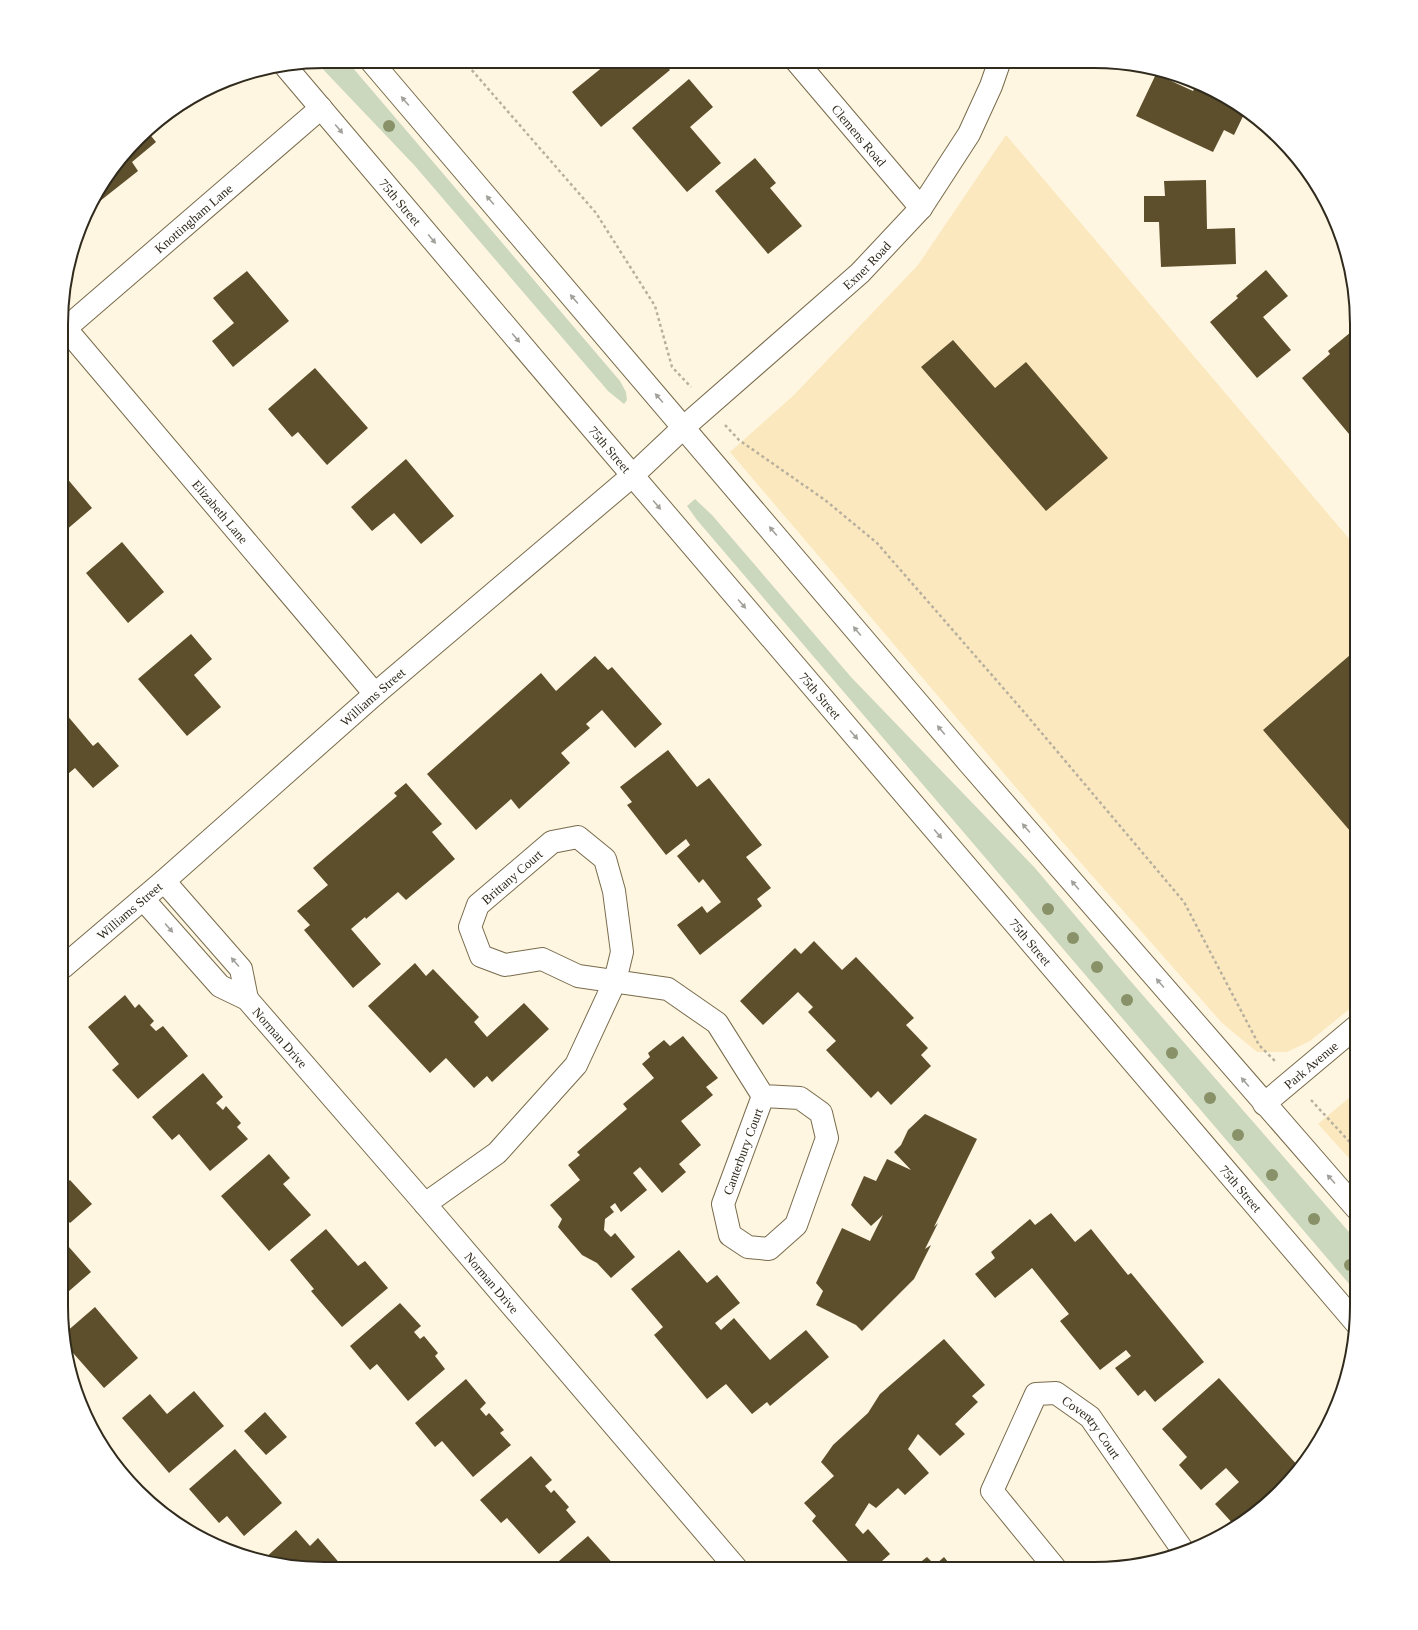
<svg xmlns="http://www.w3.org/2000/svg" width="1418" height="1630" viewBox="0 0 1418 1630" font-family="Georgia,serif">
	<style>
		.built { fill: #fbe8be }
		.green { fill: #cbd8be }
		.building { fill: #5d4e2c }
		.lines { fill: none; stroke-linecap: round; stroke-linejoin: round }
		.minor-casing { stroke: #786b4b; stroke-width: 24 }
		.tertiary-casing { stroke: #786b4b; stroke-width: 24 }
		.secondary-casing { stroke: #786b4b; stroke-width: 24 }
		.path { stroke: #b8b09e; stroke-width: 2.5; stroke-dasharray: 3 3; stroke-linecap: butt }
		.minor { stroke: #fff; stroke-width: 22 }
		.tertiary { stroke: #fff; stroke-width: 22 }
		.secondary { stroke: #fff; stroke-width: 22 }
		.tree { fill: #899168 }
		.oneway { fill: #a2a09a }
		.labels { text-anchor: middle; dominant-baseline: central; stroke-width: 4; stroke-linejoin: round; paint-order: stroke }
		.street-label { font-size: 13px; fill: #312b1e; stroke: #fff }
		.rim { fill: none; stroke: #312b1e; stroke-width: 2 }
	</style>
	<rect width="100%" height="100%" fill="#fff6e1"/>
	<!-- built -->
	<path class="built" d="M1006,135l351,413v455l-47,38 -23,11h-30l-35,-29 -163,-185 -329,-386 64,-57 124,-130z
		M1357,1091v76l-39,-43z"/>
	<!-- green -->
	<path class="green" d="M324,61h23l273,320 6,11 1,8 -3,4 -16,-13 -193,-225 -99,-104z
		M695,499l17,16 139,162 184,191 92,109 229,263v52l-659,-772 -10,-14z"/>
	<!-- building -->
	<path class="building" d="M600,62h63l7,8 -69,57 -29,-35 32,-26z
		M1156,74l37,17 4,-8 43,23 6,4 -12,25 -10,-5 -11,22 -77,-36z
		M689,79l24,28 -23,20 31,36 -34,29 -55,-64z
		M147,131l9,11 -24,20 6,9 -43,34 -2,-3 3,-9z
		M755,158l21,25 -6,5 32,38 -34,28 -53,-63z
		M1206,180l1,49 28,-1 1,36 -75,3 -2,-45h-15v-26h21l-1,-15z
		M1266,270l22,26 -25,21 28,33 -34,28 -47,-56 28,-24 -2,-2z
		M247,271l42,50 -56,46 -21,-26 22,-18 -21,-25z
		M1357,327v100l-8,7 -47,-56 28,-24 -2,-3z
		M953,340l42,48 31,-26 82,96 -62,53 -125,-144z
		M315,368l53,60 -41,37 -29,-33 -6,5 -24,-28z
		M406,459l48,57 -33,28 -27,-31 -22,18 -21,-24z
		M65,476l27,32 -27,23z
		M122,542l42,50 -36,31 -42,-50z
		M191,634l21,25 -18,16 27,32 -34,29 -49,-57z
		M1357,649v190l-94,-109z
		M595,656l13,14 4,-3 50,57 -27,24 -33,-38 -16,14 4,4 -29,25 9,10 -51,46 -8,-10 -35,31 -49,-56 114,-101 15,18z
		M66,714l27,32 5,-4 21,24 -26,22 -18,-20 -6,5 -3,-3 -2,2v-56z
		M668,750l29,37 12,-9 53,67 -16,12 25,31 -14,11 5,7 -62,49 -23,-30 25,-19 5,7 14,-11 -18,-23 -4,4 -22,-27 13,-11 -4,-6 -20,16 -39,-50 5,-3 -12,-15z
		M406,783l36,41 -10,8 23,27 -49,41 -8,-8 -32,27 -1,-2 -14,12 30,35 -28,24 -49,-58 6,-5 -13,-14 31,-26 -15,-17 84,-72 -3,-3z
		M814,941l28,29 14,-13 58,61 -8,7 22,23 -7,7 10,11 -40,39 -13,-14 -7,7 -45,-48 10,-9 -28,-29 5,-5 -15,-15 -35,33 -23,-24 55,-53 6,6z
		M415,963l11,13 7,-7 46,48 -5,5 13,15 37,-34 25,26 -57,53 -5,-6 -13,12 -28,-30 -16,15 -62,-67z
		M125,995l10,13 4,-4 15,17 -4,4 6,6 7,-5 25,30 -50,43 -26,-29 7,-6 -31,-37z
		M683,1036l35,42 -12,9 7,8 -32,26 20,24 -22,19 7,8 -24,21 -22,-26 -7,6 14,17 -26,22 -6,-9 -5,4 4,5 -9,7 -1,11 7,7 4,-4 20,24 -24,21 -14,-15 -15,-8 -24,-28 4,-8 -12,-14 30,-25 -12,-15 12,-10 -3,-3 50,-43 -4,-5 31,-26 -12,-14 8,-7 -2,-4 16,-13 6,6z
		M203,1073l20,24 -7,6 7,7 3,-4 15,17 -4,4 11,12 -38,32 -31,-37 -7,6 -20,-23z
		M925,1114l52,25 -43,88 4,-4 -13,26 6,-4 -17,34 -52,52 -6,-6 -40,-20 7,-14 -7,-8 26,-55 28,13 13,-26 -12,11 -20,-21 13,-29 12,5 11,-22 24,11 -17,-18 7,-7 7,-15z
		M269,1154l21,24 -7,6 28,31 -42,36 -48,-55z
		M70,1180l22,24 -22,19 -9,-10 1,-26z
		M1051,1213l24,29 16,-13 37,46 3,-2 73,89 -49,40 -10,-12 -7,6 -23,-28 16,-12 -5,-6 -26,20 -40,-49 9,-7 -37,-46 -37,30 -20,-24 20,-16 -4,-6 39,-33 5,6z
		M326,1229l32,37 7,-5 23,27 -46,39 -31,-36 3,-2 -24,-29z
		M61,1238l30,34 -30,26z
		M679,1250l28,33 10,-8 23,28 -25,20 6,7 13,-12 36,42 36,-30 23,27 -59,49 -3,-4 -15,12 -26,-30 -19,15 -53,-64 9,-8 -32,-38z
		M400,1303l21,23 -7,6 6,7 4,-3 14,17 -3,3 10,13 -37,32 -31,-37 -7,6 -20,-24z
		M95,1307l43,51 -34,30 -38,-43 -1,-12z
		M944,1339l41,46 -13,11 6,6 -23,22 10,10 -25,22 -22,-22 -10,15 21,24 -24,22 -7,-7 -22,20 -7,-5 -14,22 8,9 5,-5 22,25 -16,14h-20l-42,-47 4,-5 -12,-13 30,-27 -13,-14 12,-17 35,-32 12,-19z
		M1219,1378l80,89 -19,25 -45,34 -20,-22 24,-22 -13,-14 -25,22 -22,-25 8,-8 -25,-28z
		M466,1379l20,24 -6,6 6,7 3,-3 15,17 -4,3 11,12 -38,32 -31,-36 -7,6 -20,-24z
		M194,1391l30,35 -55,47 -47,-55 28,-24 17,20z
		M265,1412l22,25 -21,18 -22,-24z
		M235,1449l47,54 -38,33 -17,-20 -8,7 -30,-34z
		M531,1456l21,24 -7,6 6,7 3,-3 15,17 -3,3 10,12 -37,32 -32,-36 -6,5 -21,-23z
		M296,1530l14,16 8,-8 24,28 -3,2h-32l-44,-8z
		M588,1536l29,32h-63l-2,-1z
		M927,1557l8,8 9,-8 9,11h-40z"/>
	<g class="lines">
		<defs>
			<g id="minor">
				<path id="s1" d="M797,62l124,146"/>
				<path id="s2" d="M66,328l255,-220"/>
				<path id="s3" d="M66,329l309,365"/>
				<path id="s4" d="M684,427l176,-154 61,-65 48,-74 22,-48 8,-23"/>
				<path d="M164,881l77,88 6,30"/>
				<path id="s5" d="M143,899l77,87 27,13 178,205 311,364"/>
				<path id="s6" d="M1264,1104l93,-78"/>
				<path id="s7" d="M425,1204l72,-51 79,-88 39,-84 7,-29 -8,-61 -9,-32 -27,-22 -26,5 -74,63 -8,22 11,29 24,9 37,-6 36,17 90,13 49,34 46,73 37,2 21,15 6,25 -31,87 -27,24 -21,-2 -18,-12 -7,-31 40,-108"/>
				<path id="s8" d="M1055,1568l-63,-77 44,-97 20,-1 34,24 94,135"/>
			</g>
			<g id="tertiary">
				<path id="s9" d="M63,967l101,-86 211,-187 257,-218 52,-49"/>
			</g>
			<g id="secondary">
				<path d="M371,61l598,702 387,445"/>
				<path id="s10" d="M286,67l312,368 758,888"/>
			</g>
		</defs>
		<!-- minor casing -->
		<use href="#minor" class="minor-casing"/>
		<!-- tertiary casing -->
		<use href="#tertiary" class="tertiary-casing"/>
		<!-- secondary casing -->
		<use href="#secondary" class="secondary-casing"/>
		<!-- path -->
		<path class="path" d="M464,61l132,152 59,93 17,61 19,20
			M725,425l14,15 86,60 52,43 147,169 160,190 75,143 16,16
			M1311,1100l46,50"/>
		<!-- minor -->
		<use href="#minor" class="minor"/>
		<!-- tertiary -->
		<use href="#tertiary" class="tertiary"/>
		<!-- secondary -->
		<use href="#secondary" class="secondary"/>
	</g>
	<!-- trees -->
	<g class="tree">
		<circle cx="389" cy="126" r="6"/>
		<circle cx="1048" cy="909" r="6"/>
		<circle cx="1073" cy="938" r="6"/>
		<circle cx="1097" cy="967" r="6"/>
		<circle cx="1127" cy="1000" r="6"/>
		<circle cx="1172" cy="1053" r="6"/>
		<circle cx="1210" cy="1098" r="6"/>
		<circle cx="1238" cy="1135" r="6"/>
		<circle cx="1272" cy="1175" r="6"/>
		<circle cx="1314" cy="1219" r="6"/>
		<circle cx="1350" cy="1265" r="6"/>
	</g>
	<!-- one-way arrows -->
	<defs><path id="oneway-solid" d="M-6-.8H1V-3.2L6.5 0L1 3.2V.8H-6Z"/></defs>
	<g class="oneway">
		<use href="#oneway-solid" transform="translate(405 101) rotate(-131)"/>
		<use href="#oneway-solid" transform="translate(339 129) rotate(50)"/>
		<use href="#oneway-solid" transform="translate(490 200) rotate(-131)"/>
		<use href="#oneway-solid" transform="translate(432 239) rotate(50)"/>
		<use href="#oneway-solid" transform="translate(574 299) rotate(-131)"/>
		<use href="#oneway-solid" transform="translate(516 338) rotate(50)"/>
		<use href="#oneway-solid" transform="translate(659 398) rotate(-131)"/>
		<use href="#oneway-solid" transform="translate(657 505) rotate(50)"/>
		<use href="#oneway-solid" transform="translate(773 531) rotate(-130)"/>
		<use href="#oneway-solid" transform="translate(742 604) rotate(49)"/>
		<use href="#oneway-solid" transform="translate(857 631) rotate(-130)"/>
		<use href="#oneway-solid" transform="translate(941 730) rotate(-130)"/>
		<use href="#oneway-solid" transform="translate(854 735) rotate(49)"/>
		<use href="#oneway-solid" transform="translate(1026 828) rotate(-131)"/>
		<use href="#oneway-solid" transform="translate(938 834) rotate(49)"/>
		<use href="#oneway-solid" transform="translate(1075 885) rotate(-131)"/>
		<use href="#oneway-solid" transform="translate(169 928) rotate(49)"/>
		<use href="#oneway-solid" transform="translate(235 962) rotate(-131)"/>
		<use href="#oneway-solid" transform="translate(1160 983) rotate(-131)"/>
		<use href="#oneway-solid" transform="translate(1245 1082) rotate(-131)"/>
		<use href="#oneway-solid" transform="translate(1331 1179) rotate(-132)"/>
	</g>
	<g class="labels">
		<!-- street labels -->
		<g class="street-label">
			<text stroke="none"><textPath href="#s1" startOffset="96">Clemens Road</textPath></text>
			<text stroke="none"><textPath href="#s10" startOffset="177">75th Street</textPath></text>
			<text stroke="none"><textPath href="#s2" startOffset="168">Knottingham Lane</textPath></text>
			<text stroke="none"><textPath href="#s4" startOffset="244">Exner Road</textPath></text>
			<text stroke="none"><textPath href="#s10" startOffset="501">75th Street</textPath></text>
			<text stroke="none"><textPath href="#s3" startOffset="239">Elizabeth Lane</textPath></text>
			<text stroke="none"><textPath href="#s9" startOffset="411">Williams Street</textPath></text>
			<text stroke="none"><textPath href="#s10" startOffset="825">75th Street</textPath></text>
			<text transform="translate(512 877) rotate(-41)">Brittany Court</text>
			<text stroke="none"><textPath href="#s9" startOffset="87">Williams Street</textPath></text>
			<text stroke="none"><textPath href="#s10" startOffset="1149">75th Street</textPath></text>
			<text stroke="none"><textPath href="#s5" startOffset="197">Norman Drive</textPath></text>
			<text stroke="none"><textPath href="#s6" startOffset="61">Park Avenue</textPath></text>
			<text stroke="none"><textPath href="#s7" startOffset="1324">Canterbury Court</textPath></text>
			<text stroke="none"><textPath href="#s10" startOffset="1473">75th Street</textPath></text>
			<text stroke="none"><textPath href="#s5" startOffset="521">Norman Drive</textPath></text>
			<text stroke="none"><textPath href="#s8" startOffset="276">Coventry Court</textPath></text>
		</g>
	</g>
	<!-- crop -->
	<path d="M0 0H1418V1630H0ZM324 68H1094A256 256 0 0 1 1350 324V1306A256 256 0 0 1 1094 1562H324A256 256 0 0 1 68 1306V324A256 256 0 0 1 324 68Z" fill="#fff" fill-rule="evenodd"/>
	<path class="rim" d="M324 68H1094A256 256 0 0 1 1350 324V1306A256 256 0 0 1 1094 1562H324A256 256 0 0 1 68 1306V324A256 256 0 0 1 324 68Z"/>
</svg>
